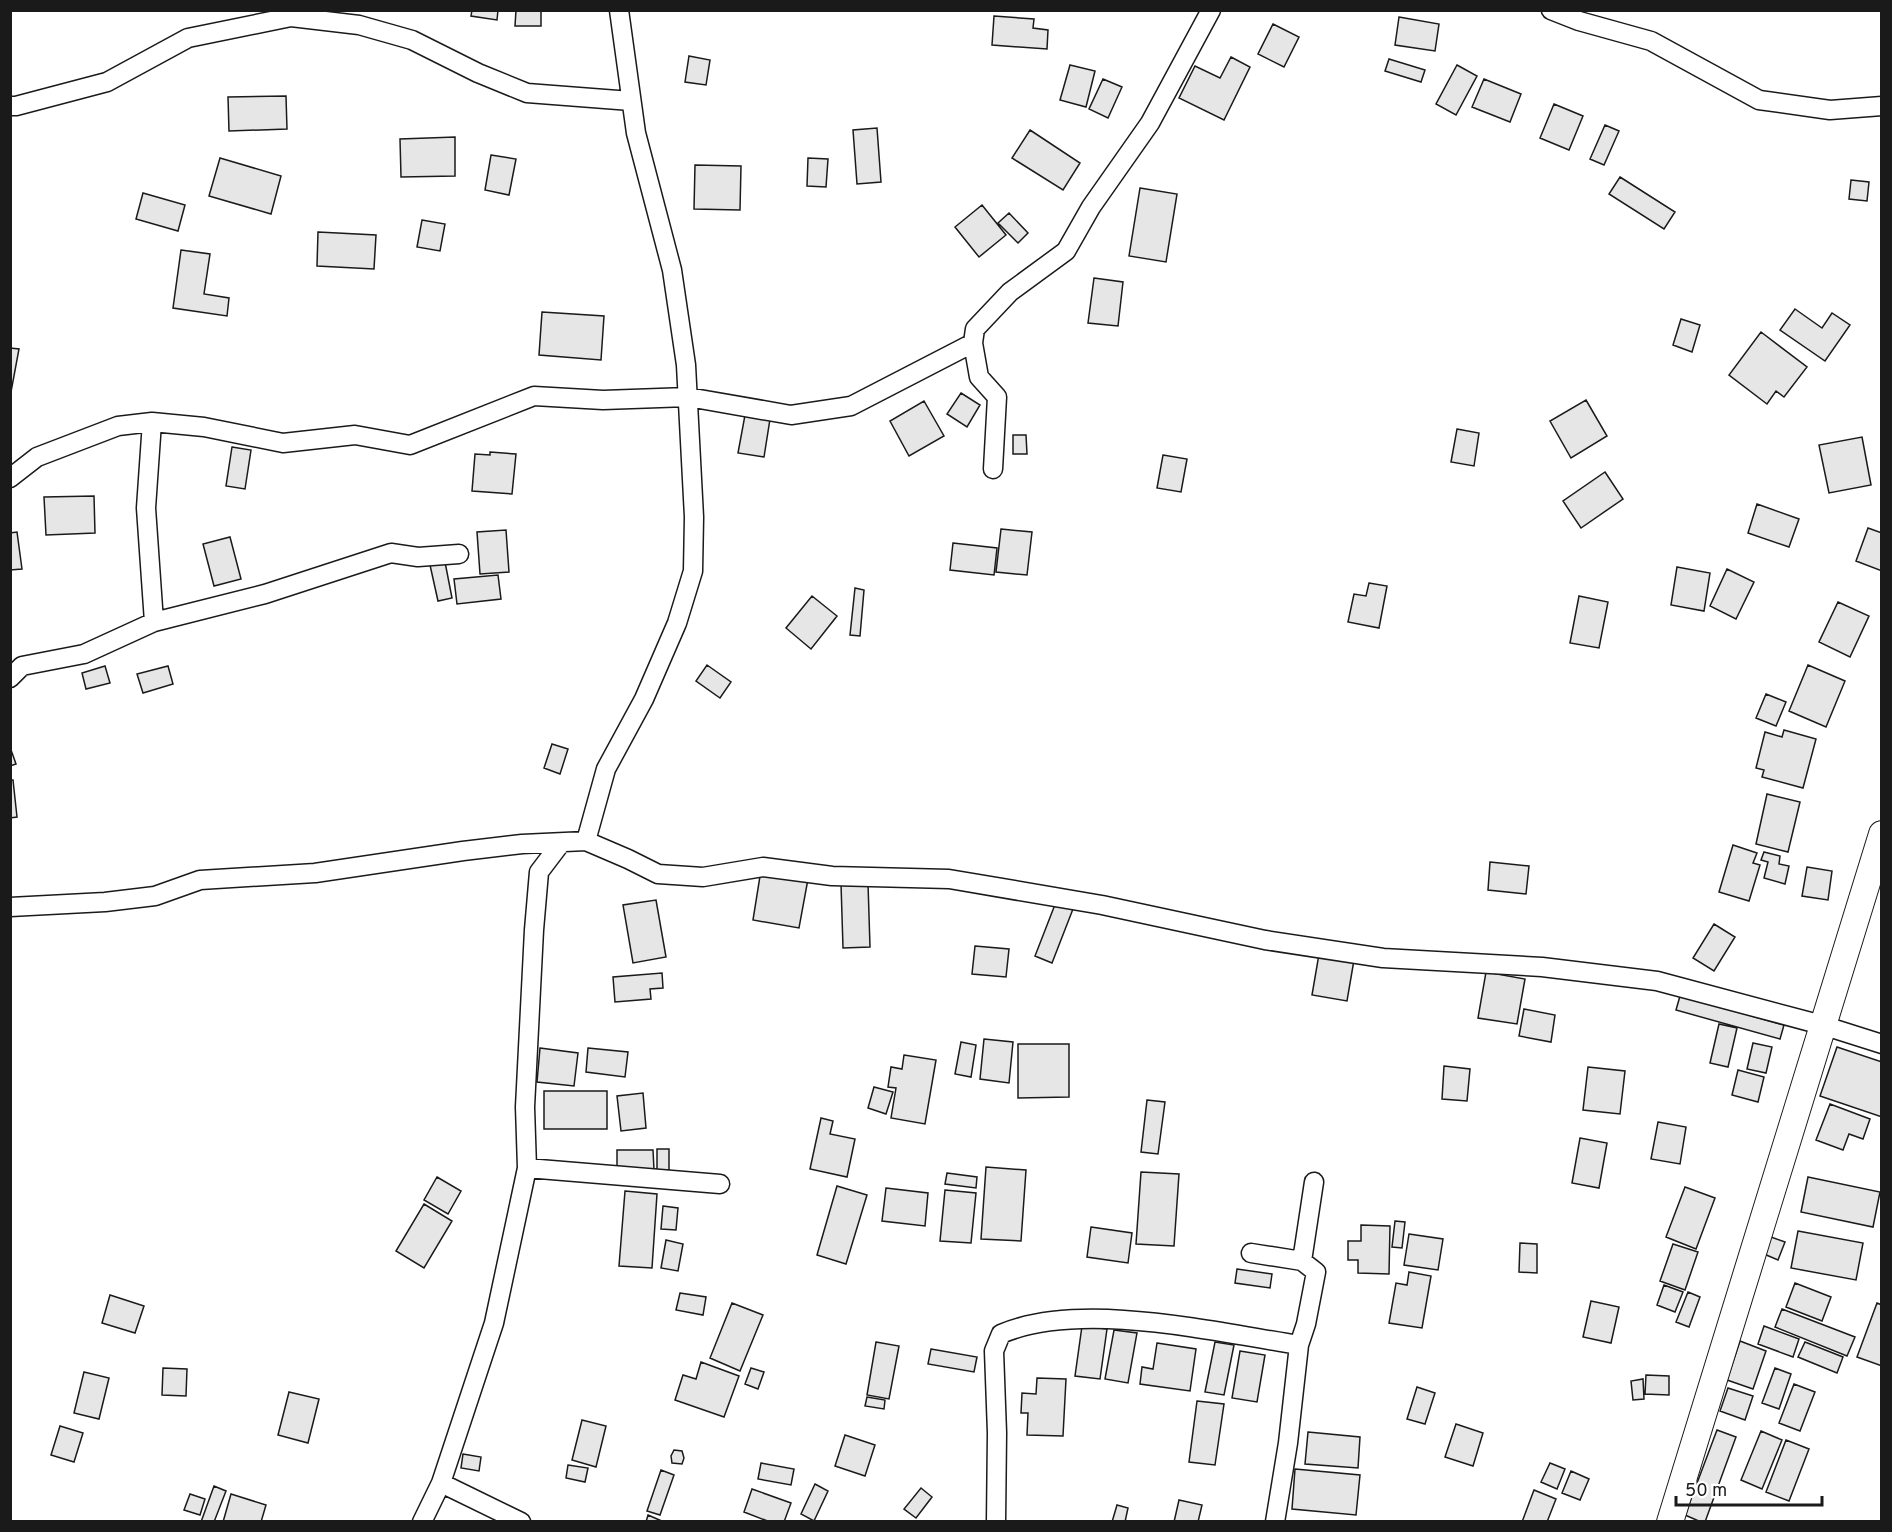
<svg xmlns="http://www.w3.org/2000/svg" width="1892" height="1532" viewBox="0 0 1892 1532" font-family="Overpass,sans-serif">
	<style>
		.building { fill: #e6e6e6; stroke: #1a1a1a; stroke-width: 1.5 }
		.lines { fill: none; stroke-linecap: round; stroke-linejoin: round }
		.street-casing { stroke: #1a1a1a; stroke-width: 21 }
		.secondary-casing { stroke: #1a1a1a; stroke-width: 28 }
		.street { stroke: #fff; stroke-width: 18 }
		.secondary { stroke: #fff; stroke-width: 26 }
	</style>
	<rect width="100%" height="100%" fill="#fff"/>
	<!-- building -->
	<path class="building" d="M472,10h26l-1,10 -26,-4z
		M516,10h25v16h-26z
		M994,16l40,3 -1,9 15,2 -1,19 -55,-4z
		M1399,17l40,7 -4,27 -40,-6z
		M1273,24l26,13 -15,30 -26,-13z
		M689,56l21,4 -4,25 -21,-3z
		M1231,57l19,10 -26,53 -45,-22 16,-32 25,12z
		M1389,59l36,11 -4,12 -36,-11z
		M1070,65l25,6 -9,36 -26,-7z
		M1457,65l20,11 -21,39 -20,-11z
		M1103,79l19,8 -14,31 -19,-9z
		M1484,79l37,15 -11,28 -38,-15z
		M286,96l1,33 -58,2 -1,-34z
		M1554,104l29,12 -14,34 -29,-12z
		M1605,125l14,6 -15,34 -14,-6z
		M877,128l4,54 -24,2 -4,-54z
		M1030,130l50,33 -17,27 -51,-32z
		M455,137v39l-54,1 -1,-38z
		M491,155l25,4 -7,36 -24,-5z
		M220,158l61,18 -10,38 -62,-18z
		M808,158l20,1 -2,28 -19,-1z
		M695,165l46,1 -1,44 -46,-1z
		M1620,177l55,35 -11,17 -55,-35z
		M1851,180l18,2 -2,19 -18,-2z
		M1140,188l37,6 -11,68 -37,-6z
		M143,193l42,12 -7,26 -42,-12z
		M982,205l24,30 -27,22 -24,-30z
		M1009,213l19,20 -10,10 -20,-20z
		M422,220l23,4 -5,27 -23,-4z
		M318,232l58,3 -2,34 -57,-3z
		M181,250l29,4 -6,40 25,4 -2,18 -54,-8z
		M1094,278l29,4 -5,44 -30,-3z
		M1795,309l27,19 10,-15 18,12 -25,36 -45,-31z
		M542,312l62,4 -3,44 -62,-5z
		M1681,319l19,6 -8,27 -19,-7z
		M1761,332l46,35 -23,30 -8,-6 -9,13 -38,-29z
		M10,348l9,1 -8,43h-1z
		M961,393l19,12 -13,22 -20,-13z
		M1586,400l21,36 -36,22 -21,-37z
		M924,401l20,35 -35,20 -19,-35z
		M745,415l25,4 -6,38 -26,-4z
		M1457,429l22,4 -5,33 -23,-4z
		M1013,435h13l1,19h-14z
		M1862,437l9,48 -42,8 -10,-48z
		M232,447l19,3 -6,39 -19,-3z
		M490,452l26,2 -4,40 -40,-3 3,-37 15,1z
		M1163,455l24,4 -6,33 -24,-4z
		M1605,472l18,27 -42,29 -18,-27z
		M94,496l1,37 -49,2 -2,-38z
		M1757,504l42,15 -10,28 -41,-14z
		M1868,528l14,5v38l-26,-10z
		M1001,529l31,3 -5,43 -31,-3z
		M506,530l3,42 -29,2 -3,-42z
		M17,532l5,37 -12,1v-37z
		M230,537l11,42 -27,7 -11,-42z
		M953,543l44,5 -3,27 -44,-5z
		M445,562l7,36 -14,3 -8,-36z
		M1677,567l33,6 -6,38 -33,-6z
		M1727,569l27,13 -18,37 -26,-13z
		M498,575l3,24 -44,5 -3,-25z
		M1369,583l18,3 -8,42 -31,-6 6,-28 12,2z
		M855,588l9,2 -4,46 -10,-1z
		M812,596l25,20 -26,33 -25,-21z
		M1579,596l29,6 -9,46 -29,-5z
		M1838,602l31,14 -19,41 -31,-15z
		M707,665l24,17 -11,16 -24,-17z
		M1808,665l37,16 -19,46 -37,-16z
		M105,666l5,17 -24,6 -4,-16z
		M168,666l5,18 -30,9 -6,-19z
		M1766,694l20,8 -10,24 -20,-8z
		M1784,730l32,9 -13,49 -41,-11 2,-7 -8,-2 9,-36 17,5z
		M552,744l16,5 -8,25 -16,-6z
		M10,747l6,17 -6,2z
		M10,780h3l4,37 -7,1z
		M1767,794l33,8 -12,50 -32,-8z
		M1733,845l24,8 -4,10 7,2 -11,36 -30,-9z
		M1764,852l16,4 -1,8 10,2 -4,18 -21,-6 4,-16 -7,-2z
		M1490,862l39,4 -3,28 -38,-4z
		M1807,867l25,4 -4,29 -26,-4z
		M761,870l47,9 -9,49 -46,-8z
		M868,883l2,64 -27,1 -2,-64z
		M656,900l10,57 -33,6 -10,-58z
		M1056,902l17,7 -21,54 -17,-7z
		M1714,924l21,13 -21,34 -21,-13z
		M975,946l34,3 -3,28 -34,-3z
		M1319,954l35,6 -7,41 -35,-6z
		M1486,972l39,7 -8,45 -39,-6z
		M662,973l1,15 -13,1 1,10 -36,3 -2,-25z
		M1680,996l104,29 -4,14 -104,-29z
		M1524,1009l31,6 -4,27 -32,-6z
		M1719,1024l18,4 -9,39 -18,-4z
		M984,1039l29,3 -4,41 -29,-4z
		M961,1042l15,3 -5,32 -16,-3z
		M1753,1043l19,4 -6,26 -19,-4z
		M1018,1044h51v53l-51,1z
		M1837,1047l45,15v55l-62,-21z
		M540,1048l38,5 -4,33 -37,-4z
		M588,1048l40,4 -3,25 -39,-5z
		M904,1055l32,5 -11,64 -34,-6 5,-30 -8,-1 3,-20 11,2z
		M1444,1066l26,3 -3,32 -25,-2z
		M1588,1067l37,4 -5,43 -37,-4z
		M1738,1070l26,7 -6,25 -26,-7z
		M874,1087l19,5 -7,22 -18,-6z
		M544,1091h63v38h-63z
		M643,1093l3,35 -25,3 -4,-35z
		M1147,1100l18,2 -7,52 -17,-2z
		M1830,1104l40,15 -7,20 -14,-5 -6,16 -27,-10z
		M821,1118l12,3 -3,13 25,5 -8,38 -37,-8z
		M1658,1122l28,5 -6,37 -29,-5z
		M1580,1138l27,5 -8,45 -27,-5z
		M657,1149h12v21h-12z
		M617,1150h36l1,20h-37z
		M986,1167l40,3 -5,71 -40,-2z
		M1141,1172l38,2 -5,72 -38,-2z
		M947,1173l30,4 -1,11 -31,-4z
		M437,1177l24,14 -13,23 -24,-14z
		M1808,1177l72,15 -7,35 -72,-15z
		M837,1186l30,9 -21,69 -29,-9z
		M1685,1187l30,11 -19,51 -30,-12z
		M886,1188l42,5 -3,33 -43,-5z
		M945,1190l31,3 -5,50 -31,-2z
		M625,1191l32,3 -5,74 -33,-2z
		M424,1204l28,17 -28,47 -28,-17z
		M663,1206l15,2 -2,22 -15,-1z
		M1395,1221l10,1 -3,26 -10,-1z
		M1361,1225l29,1 -1,48 -31,-1v-13h-10v-19h13z
		M1091,1227l41,6 -4,30 -41,-6z
		M1798,1231l65,12 -7,37 -65,-12z
		M1409,1234l34,5 -5,31 -34,-5z
		M1771,1237l14,5 -7,18 -14,-6z
		M666,1240l17,4 -5,27 -17,-3z
		M1520,1243l17,1v29l-18,-1z
		M1673,1244l25,8 -13,38 -25,-9z
		M1237,1269l35,5 -2,14 -35,-5z
		M1409,1272l22,4 -9,52 -33,-5 7,-40 11,2z
		M1795,1283l36,14 -9,24 -36,-14z
		M1664,1285l19,7 -8,20 -18,-7z
		M1688,1292l12,5 -11,30 -13,-5z
		M680,1293l26,4 -3,18 -27,-5z
		M110,1295l34,11 -9,27 -33,-10z
		M1591,1301l28,6 -8,36 -28,-6z
		M732,1303l31,12 -23,56 -30,-13z
		M1877,1303l5,2v61l-25,-9z
		M1782,1309l73,28 -8,19 -72,-29z
		M1082,1326l25,3 -7,50 -25,-3z
		M1764,1326l35,13 -6,18 -35,-13z
		M1114,1330l23,3 -9,50 -23,-4z
		M1740,1341l26,10 -13,38 -26,-9z
		M876,1342l23,4 -10,53 -22,-4z
		M1215,1342l19,3 -10,50 -19,-3z
		M1805,1342l38,15 -6,16 -39,-16z
		M1157,1343l39,6 -6,42 -50,-7 2,-17 11,2z
		M931,1349l46,8 -3,15 -46,-8z
		M1240,1351l25,4 -8,47 -25,-4z
		M701,1362l38,14 -15,41 -49,-17 8,-25 13,4z
		M163,1368l24,1 -1,27 -24,-1z
		M751,1368l13,4 -6,17 -13,-5z
		M1775,1368l16,6 -12,35 -17,-6z
		M84,1372l25,6 -10,41 -25,-6z
		M1646,1375l23,1v19l-24,-1z
		M1037,1378l29,1 -3,57 -36,-1 1,-22h-7l1,-20 14,1z
		M1643,1379l1,20 -11,1 -2,-19z
		M1794,1384l21,8 -15,39 -21,-8z
		M1417,1387l18,6 -10,31 -18,-5z
		M1728,1388l25,8 -8,24 -25,-9z
		M289,1392l30,7 -11,44 -30,-8z
		M867,1397l18,3 -1,9 -19,-3z
		M1197,1401l27,3 -9,61 -26,-3z
		M582,1420l24,6 -10,41 -24,-7z
		M1456,1424l27,9 -10,33 -28,-9z
		M60,1426l23,7 -9,29 -23,-7z
		M1717,1430l19,7 -31,85h-4l-16,-7z
		M1761,1431l21,9 -20,49 -21,-9z
		M1308,1432l52,5 -2,31 -53,-4z
		M845,1435l30,10 -10,31 -30,-10z
		M1786,1440l23,9 -20,52 -23,-9z
		M674,1450l8,1 2,7 -2,6 -10,-1 -1,-7z
		M463,1454l18,3 -2,14 -18,-3z
		M761,1463l33,6 -3,16 -33,-6z
		M1550,1463l15,6 -8,20 -16,-7z
		M568,1465l20,3 -3,14 -19,-4z
		M1295,1469l65,6 -4,40 -64,-6z
		M661,1470l13,5 -14,40 -13,-4z
		M1571,1471l18,8 -9,21 -18,-7z
		M815,1484l13,7 -14,30 -13,-7z
		M214,1486l12,5 -12,31h-13z
		M921,1488l11,9 -16,21 -12,-9z
		M752,1489l39,14 -7,19h-14l-26,-10z
		M1534,1490l22,9 -9,23h-25z
		M190,1494l15,5 -5,16 -16,-5z
		M231,1494l35,11 -5,17h-38z
		M1179,1500l23,5 -4,17h-24z
		M1117,1505l11,3 -3,14h-13z
		M648,1515l16,7h-18z"/>
	<g class="lines">
		<defs>
			<path id="street" d="M1551,10l28,11 72,20 108,59 71,10 52,-4
				M10,106h6l91,-24 81,-44 103,-21 68,8 53,15 66,33 49,20 104,8
				M152,422l-6,86 8,114
				M993,469l4,-72 -18,-20 -6,-34 2,-14 35,-37 56,-41 25,-44 59,-84 61,-113
				M10,478l27,-21 81,-31 34,-4 52,5 79,16 72,-8 55,10 124,-49 69,4 85,-3 103,18 60,-9 122,-63
				M10,678l12,-12 62,-12 70,-32 111,-28 126,-41 27,4 41,-3
				M586,841l20,-72 38,-70 33,-76 16,-52 1,-54 -8,-152 -14,-95 -36,-137 -17,-123
				M10,907l95,-5 50,-6 45,-16 115,-7 148,-22 59,-7 64,-3 42,18 30,15 45,3 60,-10 69,9 117,3 153,26 163,35 118,18 159,9 115,14 165,44 60,19
				M527,1168l193,16
				M1251,1253l51,8 14,11 -10,52 -7,21 -11,98 -13,79
				M1302,1261l12,-79
				M441,1483l80,39
				M422,1522l19,-39 53,-160 33,-155 -2,-61 9,-177 5,-58 22,-29
				M996,1522l1,-89 -3,-82 7,-17c79,-34 214,-2 298,11"/>
			<path id="secondary" d="M1670,1522l212,-688"/>
		</defs>
		<!-- street casing -->
		<use href="#street" class="street-casing"/>
		<!-- secondary casing -->
		<use href="#secondary" class="secondary-casing"/>
		<!-- street -->
		<use href="#street" class="street"/>
		<!-- secondary -->
		<use href="#secondary" class="secondary"/>
	</g>
	<!-- border -->
	<rect width="1892" height="1532" fill="none" stroke="#1a1a1a" stroke-width="24"/>
	<!-- scale -->
	<path d="M1676 1496v9h146v-9" fill="none" stroke="#1a1a1a" stroke-width="3"/>
	<text x="1685" y="1496" font-size="18" fill="#1a1a1a" stroke="#ffffff" stroke-width="4.5" paint-order="stroke">50 m</text>
</svg>
